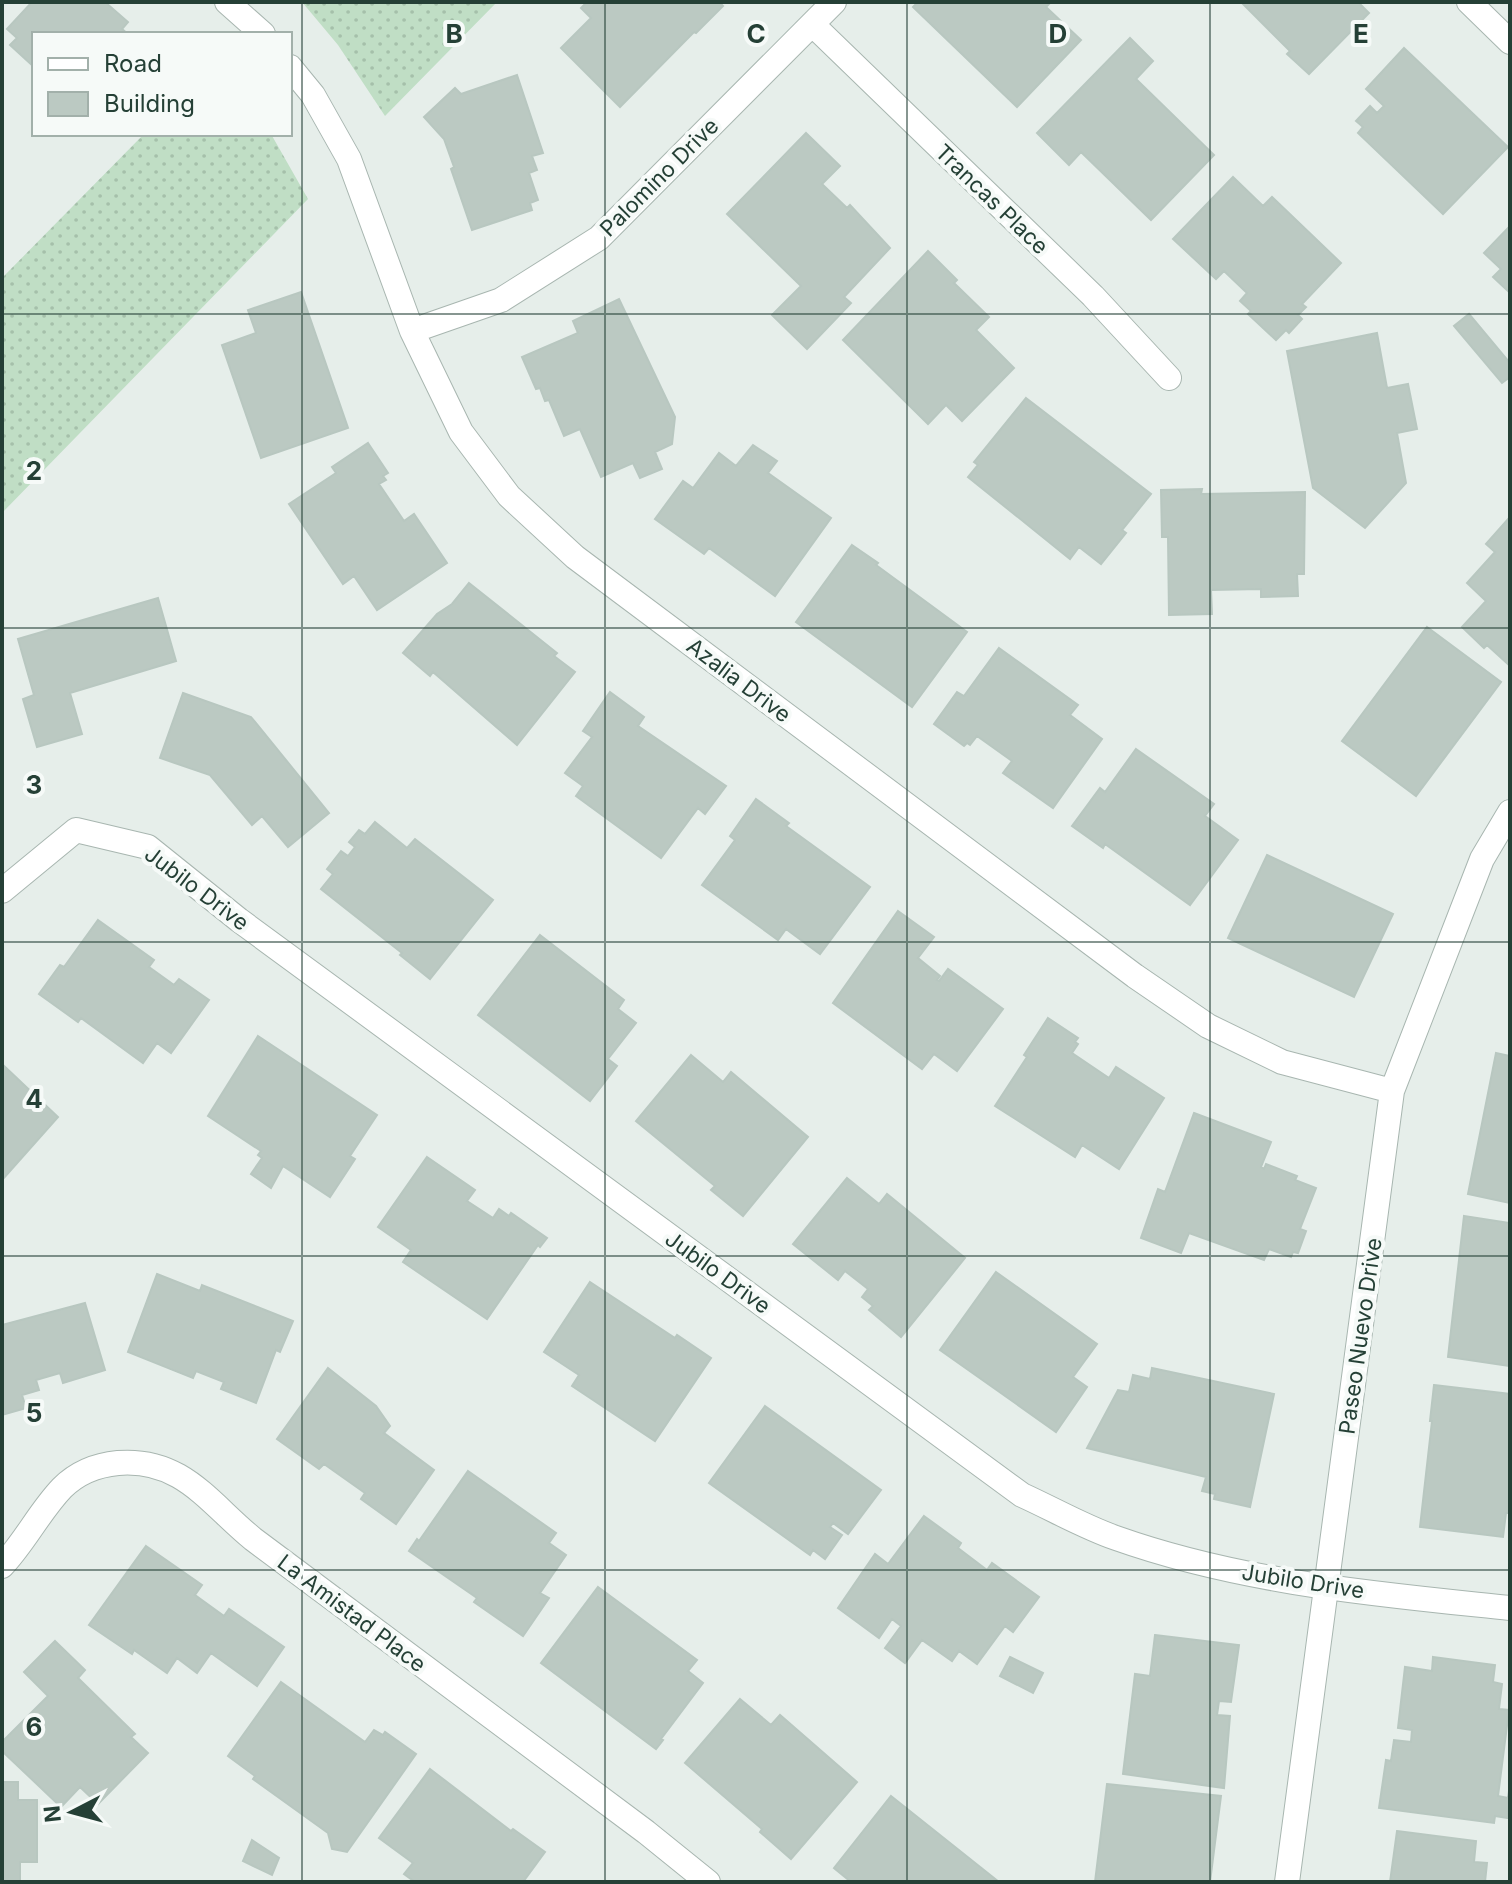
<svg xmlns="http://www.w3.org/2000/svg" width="1512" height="1884" viewBox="0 0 1512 1884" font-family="Inter,sans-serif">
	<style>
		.grass { fill: url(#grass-dots) }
		.building { fill: #bbc9c2; stroke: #b8c7c0; stroke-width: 2 }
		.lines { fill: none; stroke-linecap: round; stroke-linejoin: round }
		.minor-casing { stroke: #a8b6b0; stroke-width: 26 }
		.minor { stroke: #fff; stroke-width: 24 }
		.grid { fill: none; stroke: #254036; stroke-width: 2; stroke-opacity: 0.55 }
		.labels { text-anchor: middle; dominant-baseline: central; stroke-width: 8; stroke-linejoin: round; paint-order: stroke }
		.street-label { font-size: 22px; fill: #254036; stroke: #f6faf8 }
		.grid-label { font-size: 26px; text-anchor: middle; font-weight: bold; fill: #254036; stroke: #f6faf8; stroke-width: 8; stroke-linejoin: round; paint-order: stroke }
	</style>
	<defs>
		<pattern id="grass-dots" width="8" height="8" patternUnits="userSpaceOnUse" patternTransform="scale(2)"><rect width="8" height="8" fill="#c0dec5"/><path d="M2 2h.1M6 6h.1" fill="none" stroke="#a5c0aa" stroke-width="1.8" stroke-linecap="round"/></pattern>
	</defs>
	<rect width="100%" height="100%" fill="#e6eeea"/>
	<!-- grass -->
	<path class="grass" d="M302,2h195l-112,114 -47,-71z
		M144,134h127l37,65 -306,314v-235z"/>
	<!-- building -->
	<path class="building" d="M32,2h73l23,20 -6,7 6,5h-94v33l-24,-22 7,-7 -10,-9z
		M587,2h132l4,4 -27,27 -2,-1 -74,75 -59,-59 30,-30 -10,-10z
		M918,2h133l-5,5 35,33 -64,67 -104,-100z
		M1241,2h117l11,11 -60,61 -22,-20 3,-3z
		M1130,38l23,23 -17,18 78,76 -63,65 -70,-68 -12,13 -32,-32z
		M1404,48l104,99 -65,67 -85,-81 5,-6 -7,-6 14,-15 7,7 7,-7 -18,-17z
		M517,75l26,78 -11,3 5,14 -8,3 9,27 -8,3 2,7 -60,20 -21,-61 3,-2 -10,-28 -20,-22 31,-29 6,6z
		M806,133l34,33 -18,18 25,24 3,-3 40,43 -46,49 7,6 -44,46 -35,-34 29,-29 -74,-72z
		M1233,177l30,29 9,-9 69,66 -39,41 4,3 -8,8 4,4 -13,14 -3,-3 -10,10 -28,-26 3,-3 -11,-10 7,-8 -23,-22 -8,8 -43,-40z
		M1510,226v67l-17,-16 8,-8 -17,-16z
		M928,251l29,29 -3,3 35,34 -13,13 38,38 -52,53 -16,-16 -18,19 -85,-84z
		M301,292l47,136 -87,30 -39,-113 34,-12 -8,-23z
		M619,299l56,118 -3,27 -17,8 7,17 -22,9 -7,-15 -32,14 -21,-48 -16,7 -15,-36 -4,1 -5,-13 -4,1 -14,-32 56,-24 -5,-12z
		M1469,314l41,49v14l-8,6 -48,-57z
		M1377,333l10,55 21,-4 9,45 -20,4 9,50 -41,45 -52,-40 -26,-137z
		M1026,398l125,96 -29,36 4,3 -25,31 -22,-17 -9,12 -102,-82 10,-12 -4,-3z
		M368,443l20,30 -5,3 3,4 -7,4 25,37 10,-7 33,49 -70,47 -23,-34 -11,8 -54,-80 47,-31 -4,-6z
		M753,445l24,16 -9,12 63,45 -56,78 -66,-48 -5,6 -49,-35 28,-38 10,7 26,-35 17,13z
		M1202,489l-1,5 104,-2 -1,82h-7l1,22 -37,1v-8l-50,1 1,24 -43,1 -1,-78h-6l-1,-47z
		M1510,517v149l-23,-21 -3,3 -22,-21 24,-26 -19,-18 28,-31 -9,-8z
		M852,545l26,18 -2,2 91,67 -55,75 -116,-85z
		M469,583l88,70 -3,3 21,16 -58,73 -84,-73 -3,4 -27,-23 34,-39 15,-10z
		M158,598l18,63 -106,32 12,41 -45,13 -14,-48 11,-4 -16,-56z
		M1427,627l74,55 -85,114 -74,-55z
		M999,648l79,57 -8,10 32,24 -49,69 -50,-35 9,-12 -35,-25 -7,9 -3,-2 -3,3 -30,-22 23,-32 7,4z
		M610,692l34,25 -6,9 88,60 -21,28 -7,-6 -37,50 -85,-62 7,-10 -18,-13 27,-36 -9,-6z
		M183,693l68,24 78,96 -41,34 -26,-31 -10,9 -42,-50 -50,-17z
		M1136,749l78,55 -9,12 33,24 -48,65 -85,-61 -2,4 -31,-22 28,-38 5,4z
		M756,799l33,24 -3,3 84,61 -50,67 -34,-25 -8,11 -76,-55 33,-45 -5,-4z
		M375,822l32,26 8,-9 78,61 -63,79 -30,-24 2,-2 -81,-64 12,-15 -6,-5 14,-18 7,5 7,-9 -6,-5 10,-12 6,4z
		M1267,855l126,59 -39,83 -126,-59z
		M898,911l36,26 -16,21 22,18 -3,4 2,1 9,-12 55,40 -46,62 -23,-17 -12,15 -89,-66z
		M98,920l56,40 -5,7 25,18 5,-6 30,21 -38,53 -14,-10 -14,20 -62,-45 -3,4 -39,-28 21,-29 4,2z
		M540,935l84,65 -6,9 18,14 -28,36 9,7 -27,35 -112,-86z
		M1048,1018l30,20 -3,4 3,2 -6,9 37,25 7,-11 48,31 -45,71 -37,-24 -7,12 -80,-51 32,-49 -3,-2z
		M258,1036l119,79 -27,41 5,3 -25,38 -47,-31 -12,22 -20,-14 11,-16 -4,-3 3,-4 -53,-35z
		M1496,1053l14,3v147l-42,-9z
		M691,1055l32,27 8,-10 77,65 -65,79 -32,-26 4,-4 -79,-65z
		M2,1064l56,53 -56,63z
		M1194,1113l77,29 -10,25 3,2 2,-5 31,12 -2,4 21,8 -16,41 6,2 -8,22 -5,-1 -2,5 -22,-8 -5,11 -75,-27 -8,20 -40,-15 17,-49 7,3z
		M427,1157l48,33 -8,11 26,17 6,-9 10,7 2,-3 36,25 -7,9 -2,-2 -51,74 -84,-57 8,-12 -33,-23z
		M847,1178l32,26 8,-10 78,64 -64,79 -32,-27 4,-4 -11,-9 6,-8 -23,-18 -7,9 -45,-36z
		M1464,1216l46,7v143l-62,-9z
		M996,1272l101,72 -24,33 14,10 -31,45 -116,-82z
		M157,1274l43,17 2,-6 91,36 -13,31 -4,-2 -20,53 -35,-14 3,-7 -28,-11 -3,7 -65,-26z
		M590,1282l85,56 2,-3 34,23 -56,83 -83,-55 7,-11 -35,-23z
		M85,1303l20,67 -42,13 -3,-10 -24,7 3,10 -17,5 4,13 -24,7v-90z
		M328,1368l48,38 14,20 -6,7 50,37 -38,54 -35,-25 4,-6 -41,-29 -5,5 -42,-30z
		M1152,1368l122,26 -24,113 -36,-8 1,-5 -13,-3 4,-14 -119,-29 31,-58 11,2 4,-17 17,4z
		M1434,1385l76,9v119h-4l-3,24 -83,-10 12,-106h-2z
		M765,1406l116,84 -33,44 -15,-11 -3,4 12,8 -17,24 -12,-9 -3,5 -101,-72z
		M468,1471l88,62 -7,10 17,12 -26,38 9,5 -26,38 -49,-34 3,-4 -68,-47 8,-12 2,2z
		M924,1516l37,27 -3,5 29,22 5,-7 47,34 -26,35 -8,-6 -28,38 -18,-13 -7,10 -30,-21 -17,23 -20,-15 16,-22 -9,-7 -13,19 -41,-30 37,-54 13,10z
		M146,1546l56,39 -7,10 29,21 5,-7 55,38 -27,39 -46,-33 -14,20 -20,-15 -10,15 -33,-23 -2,4 -43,-29z
		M598,1587l99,73 -9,11 15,12 -42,56 2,1 -7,9 -115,-86z
		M1155,1635l84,10 -8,57 -12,-1 -2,14 13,1 -6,72 -101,-14 12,-100 15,2z
		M55,1641l30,29 -7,8 57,56 -4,3 17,16 -50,51 -18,-17 -19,20 -59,-56v-9l46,-46 -24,-24z
		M1010,1657l33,16 -10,20 -33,-17z
		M1433,1657l62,8 -2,17 9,2 -3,25 10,1 -11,86 10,2 2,-14 -2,34 -13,-2 -1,7 -115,-15 7,-48 5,1 3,-21 17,2 1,-12 -14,-2 7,-61 27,4z
		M281,1682l84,60 9,-12 9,5 2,-3 31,22 -69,98 -15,-3 -4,-16 -75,-54 2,-3 -27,-20z
		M740,1699l31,26 9,-10 77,67 -66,77 -31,-27 2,-3 -77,-66z
		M2,1766v16h16v18h19v62h-17v20h-18z
		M430,1769l81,62 2,-2 32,23 -22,30h-108l-11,-8 9,-11 -34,-25z
		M1107,1784l114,12 -11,86h-115z
		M891,1796l108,86h-148l-17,-14z
		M1397,1831l79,10 -2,21 13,1 -2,19h-95z
		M252,1840l27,18 -7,17 -29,-14z"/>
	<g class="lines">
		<defs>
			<path id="minor" d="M227,2l36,32
				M1469,2l41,40
				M812,24l281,272 76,82
				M290,67l23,28 36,64 63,172 49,101 48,64 66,61 560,419 73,50 74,36 110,29
				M412,331l89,-31 98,-62 235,-236
				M2,891l74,-61 72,17 91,73 783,575c31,14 62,32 94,43 127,45 261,56 394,70
				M2,1566c23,-24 37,-54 60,-78 15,-15 35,-23 56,-25 64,-5 90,39 135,76l393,293 62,50
				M1287,1882l105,-791 90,-232 28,-47"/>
		</defs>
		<!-- minor casing -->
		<use href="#minor" class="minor-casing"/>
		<!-- minor -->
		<use href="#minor" class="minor"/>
	</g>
	<!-- grid -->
	<path class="grid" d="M302,2v1880M605,2v1880M907,2v1880M1210,2v1880M2,314h1508M2,628h1508M2,942h1508M2,1256h1508M2,1570h1508"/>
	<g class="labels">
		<!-- street labels -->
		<g class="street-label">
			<text transform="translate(659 177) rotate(-45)">Palomino Drive</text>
			<text transform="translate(992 199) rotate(44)">Trancas Place</text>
			<text transform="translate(739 680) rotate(37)">Azalia Drive</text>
			<text transform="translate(197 888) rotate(37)">Jubilo Drive</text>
			<text transform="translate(718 1272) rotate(36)">Jubilo Drive</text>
			<text transform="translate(1360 1336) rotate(-82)">Paseo Nuevo Drive</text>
			<text transform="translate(1303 1581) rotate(9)">Jubilo Drive</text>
			<text transform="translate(352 1613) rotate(37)">La Amistad Place</text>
		</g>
	</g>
	<g class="grid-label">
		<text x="454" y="43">B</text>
		<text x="756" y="43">C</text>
		<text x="1058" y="43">D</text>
		<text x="1361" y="43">E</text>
		<text x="34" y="480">2</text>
		<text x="34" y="794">3</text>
		<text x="34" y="1108">4</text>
		<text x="34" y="1422">5</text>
		<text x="34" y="1736">6</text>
	</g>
	<!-- border -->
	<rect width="1512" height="1884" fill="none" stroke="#254036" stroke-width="8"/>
	<!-- legend -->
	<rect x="32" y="32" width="260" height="104" fill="#f6faf8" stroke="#a2b0aa" stroke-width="2"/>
	<rect x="48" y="58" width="40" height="12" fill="#ffffff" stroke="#a2b0aa" stroke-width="2"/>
	<text x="104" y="72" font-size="24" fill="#254036">Road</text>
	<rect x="48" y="92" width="40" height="24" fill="#bbc9c2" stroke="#a2b0aa" stroke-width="2"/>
	<text x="104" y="112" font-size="24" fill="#254036">Building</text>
	<!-- north arrow -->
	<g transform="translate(72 1812) rotate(264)" stroke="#f6faf8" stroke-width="6" paint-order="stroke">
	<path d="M0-6L14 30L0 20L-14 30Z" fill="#254036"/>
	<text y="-12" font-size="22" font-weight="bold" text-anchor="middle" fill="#254036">N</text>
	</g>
</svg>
